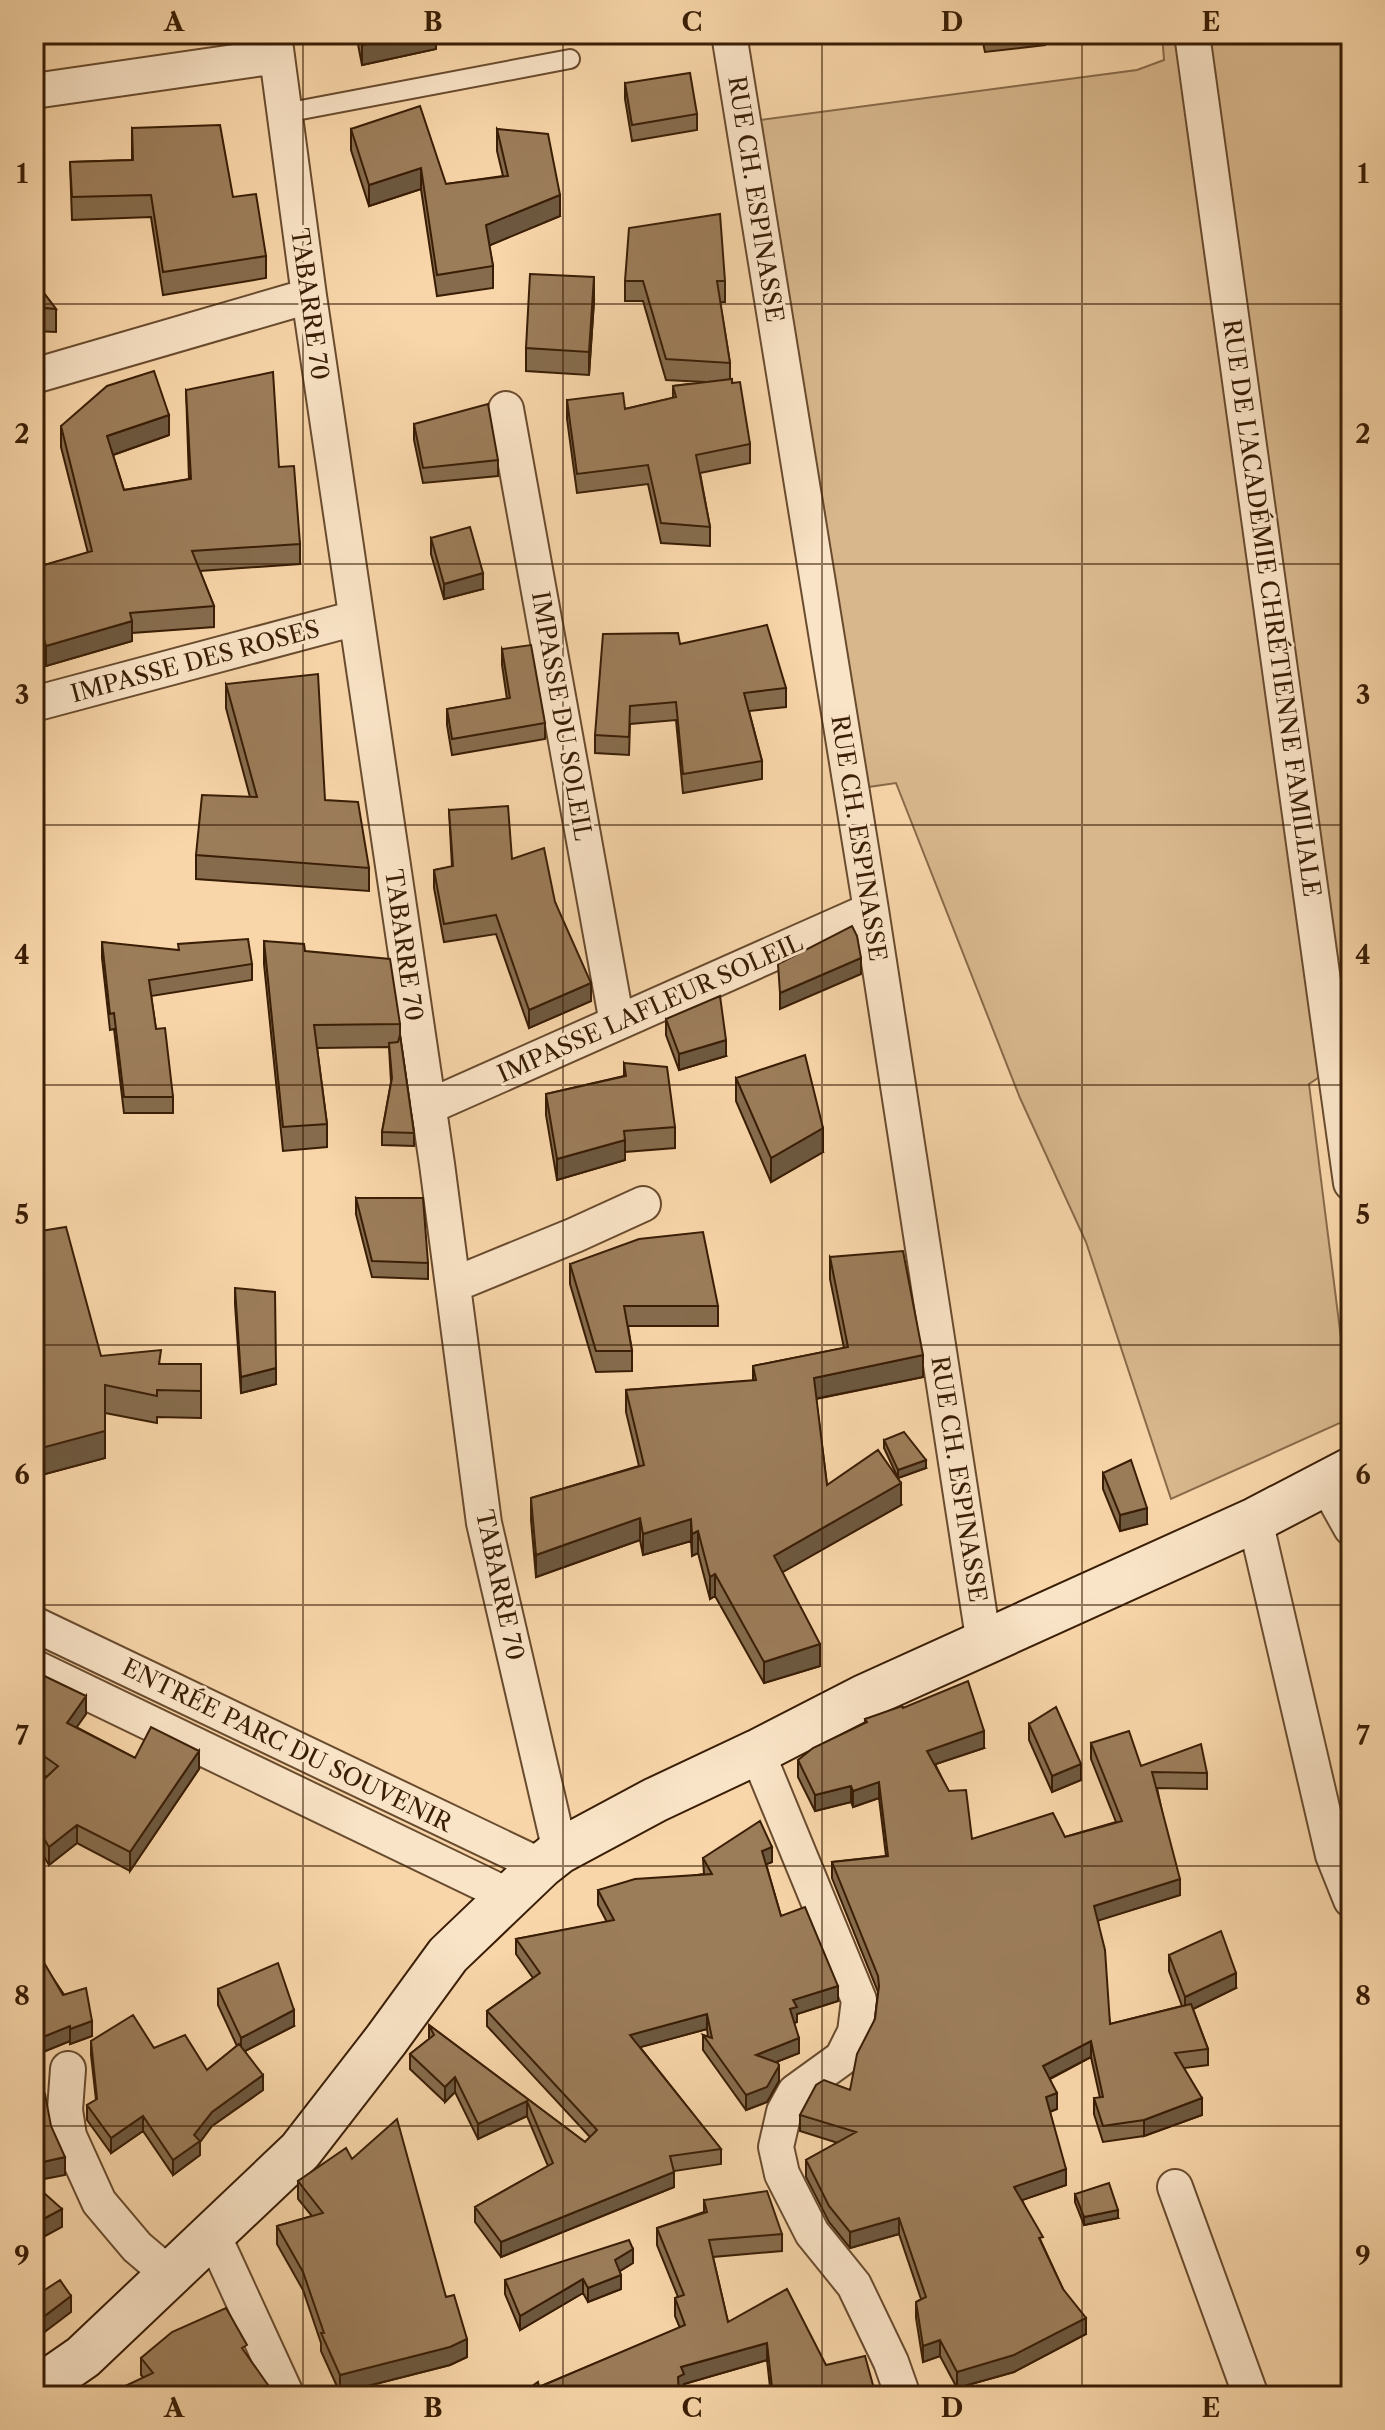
<svg xmlns="http://www.w3.org/2000/svg" width="1385" height="2430" viewBox="0 0 1385 2430" font-family="'Libre Caslon Text',serif">
	<style>
		.green { fill: #d8b78d; stroke: #886a49; stroke-width: 2 }
		.lines { fill: none; stroke-linecap: round; stroke-linejoin: round }
		.lane-casing { stroke: #694b2e; stroke-width: 22 }
		.street-casing { stroke: #694b2e; stroke-width: 38 }
		.secondary-casing { stroke: #391d05; stroke-width: 48 }
		.lane { stroke: #fae4c7; stroke-width: 18 }
		.street { stroke: #fae4c7; stroke-width: 34 }
		.secondary { stroke: #fae4c7; stroke-width: 44 }
		.wall { fill: #866c4d; stroke: #391d05; stroke-width: 2 }
		.shaded-wall { fill: #6d583f; stroke: #391d05; stroke-width: 2 }
		.building { fill: #9c7d5a; stroke: #391d05; stroke-width: 2 }
		.grid { fill: none; stroke: #391d05; stroke-width: 2; stroke-opacity: 0.55 }
		.labels { text-anchor: middle; dominant-baseline: central; stroke-width: 6; stroke-linejoin: round; paint-order: stroke }
		.street-label { font-size: 24px; fill: #391d05; stroke: #fae4c7 }
		.neatline { fill: none; stroke: #391d05; stroke-width: 3 }
		.grid-label { font-size: 26px; text-anchor: middle; font-weight: bold; fill: #391d05 }
	</style>
	<rect width="100%" height="100%" fill="#f8d6a9"/>
	<filter id="stains"><feTurbulence type="fractalNoise" baseFrequency=".0025" numOctaves="4"/><feColorMatrix values="0 0 0 0 .2 0 0 0 0 .09 0 0 0 0 .02 0 0 0 .5 -.17"/></filter>
	<radialGradient id="worn" r=".72"><stop offset=".6" stop-color="#630" stop-opacity="0"/><stop offset="1" stop-color="#630" stop-opacity=".3"/></radialGradient>
	<!-- green -->
	<path class="green" d="M1162,34h189v1022l-42,28 42,334 -180,81 -85,-257 -66,-144 -124,-315 -28,4 -108,-667 377,-50 27,-10z"/>
	<g class="lines">
		<defs>
			<path id="lane" d="M285,113l285,-54"/>
			<path id="street" d="M274,34l35,262 128,868 47,359 76,328
				M729,34l142,876 113,734
				M1192,34l159,1149
				M34,91l243,-35
				M34,376l275,-80
				M506,409l111,614
				M34,704l322,-86
				M428,1107l443,-197
				M453,1285l122,-50 68,-31
				M1327,1485l24,43
				M1255,1520l78,335 18,45
				M34,1624l507,242
				M34,1667l475,229
				M757,1752l102,248 -4,32 -13,26 -47,34 -11,20 -8,35 6,27 30,59 42,52 37,77 12,34
				M68,2069l-3,41 4,26 30,66 38,45 33,28
				M1175,2187l76,209
				M213,2235l74,161"/>
			<path id="secondary" d="M34,2391l49,-34 217,-206 86,-111 62,-85 93,-89 19,-15 95,-51 102,-48 107,-55 391,-177 96,-50"/>
		</defs>
		<!-- lane casing -->
		<use href="#lane" class="lane-casing"/>
		<!-- street casing -->
		<use href="#street" class="street-casing"/>
		<!-- secondary casing -->
		<use href="#secondary" class="secondary-casing"/>
		<!-- lane -->
		<use href="#lane" class="lane"/>
		<!-- street -->
		<use href="#street" class="street"/>
		<!-- secondary -->
		<use href="#secondary" class="secondary"/>
	</g>
	<!-- wall -->
	<path class="wall" d="M356,34h80v15l-74,16z
		M981,34h64v11l-60,7z
		M625,83l72,31v16l-65,11 -7,-42z
		M132,128l101,69 33,59v22l-103,17 -12,-78 -79,3 -2,-58 62,-2z
		M351,129l95,55 57,-8 -6,-25v-22l63,87 -71,29 4,21v22l-56,8 -16,-107 -52,17 -18,-56z
		M34,280l22,29v23l-22,-1z
		M625,281h100v21h-5l10,61v16l20,65v19l-50,10 10,54v19l-49,-3 -13,-59 -71,9 -10,-74v-19l58,9 48,-11v-12l32,-4 -39,-2 -23,-79h-18z
		M594,301l-5,74 -63,-4v-23z
		M186,390l93,77 21,77v20l-100,7 14,35v21l-82,6v8l-86,25 -12,-39v-59l54,-15 -27,-106v-21l108,9 -56,20 11,35 65,-11z
		M414,424l84,36v16l-75,7 -9,-43z
		M431,538l52,51 -39,10 -13,-45z
		M680,644l106,44v19l-37,4 13,50v18l-79,14 -7,-73 -46,4 -1,31 -34,-2v-18z
		M502,649l43,74v16l-93,16 -5,-30v-16l60,-10 -5,-34z
		M226,684l99,116 44,68v23l-173,-12v-24l54,-58 -24,-89z
		M449,810l63,49 43,43 36,99 -62,27 -33,-94 -52,8 -10,-54v-18l18,-3z
		M264,941l41,10 95,73v11l14,98v13l-32,-1v-13l9,-50 -2,-35 -72,1 10,76v23l-44,4 -19,-187z
		M102,942l150,22v16l-101,16 5,33 17,68v16h-49l-10,-84 -4,1 -8,-72z
		M34,968l5,15v8l-5,1z
		M666,1019l60,37 -47,14 -13,-35z
		M624,1063l51,64v21l-50,4v8l-68,20 -11,-65v-21l78,-18z
		M736,1078l87,74 -52,30 -35,-81z
		M356,1198l72,65v16l-56,-2 -16,-63z
		M34,1232l67,124 60,8h40v54l-44,-1v6l-52,-10v45l-71,19z
		M830,1257l93,120 -107,22 11,86 74,20 -119,67 38,94 -56,17 -49,-87 -5,3 -12,-46 -6,3 -1,-15 -48,14 -3,-15 -104,37 -5,-57v-22l108,-32 -13,-54v-22l127,-9v-15l91,-18 -14,-69z
		M570,1264l148,42v20h-90l4,25v20l-36,1 -26,-88z
		M235,1288l41,96 -35,9 -6,-89z
		M884,1440l42,28 -28,10 -14,-30z
		M1103,1473l44,51 -27,7 -17,-42z
		M34,1671l52,43 -10,13 59,31 64,11 -69,102 -53,-28 -28,22 -15,-25v-51l13,-12 -13,-9z
		M903,1708l81,40 -49,16 37,75 93,-2 51,-15 -25,-63v-16l50,23 66,7v16l-50,-1 23,107 -82,25 12,104 72,-18 -13,-35v-16l67,33 -43,21 15,40v16l-24,3 18,47 -58,21 -41,6 -9,-28v-16h6l-9,-41 -41,22 7,30 -7,3 16,73 -44,15 41,89 23,45 -72,38 -57,16 -17,-32 -17,6 -7,-44v-16l5,-3 -22,-65 -49,14 -21,-26 -23,-45v-17l32,-17 -38,-12v-16l50,-25 25,-71 3,-27 -46,-114v-16l54,-6 -7,-58 -26,9 -2,-5 -36,9 -17,-34v-17l67,-37v-4z
		M1029,1724l52,56 -29,12 -23,-52z
		M703,1858l69,4 -6,2 15,52 57,85 -41,13v8l-3,1 5,30 -23,9 3,19 -12,21 -21,8 -43,-60v-15l5,2 -1,-8 -67,18 81,102v15l-47,7v16l-173,70 -26,-35v-15l73,-41 -21,-50 -49,23 -23,-47 -10,10 -35,-33v-15l19,-15v-14l156,117 5,-5 -103,-111v-15l46,-33 -17,-24v-15l91,-17 -9,-17v-15l106,-16z
		M34,1950l58,86 -22,8v-3l-32,13 -4,-6z
		M218,1989l76,37 -49,25 18,39 -51,36 -12,16v13l-27,20 -30,-44 -32,22 -24,-33v-15l9,-5 -5,-45v-14l63,7 53,22 30,-24 -19,-41z
		M352,2159l94,138 21,60 -17,8 -110,28 -19,-42v-8l-18,-53 -26,-46v-18l35,-10 -14,-17v-18z
		M1075,2194l43,24 -34,7 -9,-23z
		M704,2200l78,34v17l-69,6 15,65 98,43 50,31h-105l-4,-36 -83,24v8l-5,2 -140,-7 141,-59 -5,-12v-18l3,-1 -21,-52v-17l47,-16z
		M633,2263l-13,8 1,18 -33,13 -5,-9 -63,37 -15,-36v-14z
		M247,2355l21,41 -125,-19 -2,-2v-17z"/>
	<!-- shaded-wall -->
	<path class="shaded-wall" d="M415,34h21v15l-74,16v-20z
		M421,168v21l-52,17v-21z
		M560,195v21l-74,31v-22z
		M594,277v24l-5,74v-23z
		M169,415v20l-62,22v-21z
		M483,573v16l-39,10v-15z
		M132,621v20l-86,25v-20z
		M861,958v16l-81,35v-16z
		M591,983v18l-62,27v-18z
		M726,1040v16l-47,14v-16z
		M823,1128v24l-52,30v-24z
		M625,1140v20l-68,20v-21z
		M923,1355v22l-109,22v-21z
		M276,1368v16l-35,9v-16z
		M105,1385v73l-71,19v-27z
		M926,1460v8l-28,10v-8z
		M901,1483v22l-127,72v-21z
		M1147,1508v16l-27,7v-16z
		M640,1518v22l-104,37v-22z
		M691,1519v22l-48,14v-21z
		M698,1531v22l-6,3v-22z
		M715,1574v22l-5,3v-22z
		M820,1644v22l-56,17v-21z
		M86,1696v18l-19,27v-18z
		M984,1731v17l-57,19v-16z
		M199,1751v18l-69,102v-19z
		M1081,1764v16l-29,12v-16z
		M879,1782v16l-26,9v-16z
		M851,1786v16l-36,9v-16z
		M77,1825v18l-28,22v-18z
		M772,1847v15l-10,4v-15z
		M1180,1879v16l-86,27v-16z
		M1236,1973v15l-51,25v-16z
		M838,1986v15l-41,13v8l-7,2v-15l3,-9z
		M294,2010v16l-53,27v-15z
		M707,2014v15l-77,21v-15z
		M92,2021v15l-22,8v-15z
		M70,2026v15l-32,13v-15z
		M799,2038v15l-43,17v-15z
		M1091,2041v16l-48,25v-16z
		M779,2066v15l-12,21 -21,8v-15z
		M263,2075v15l-51,36 -12,16v13l-27,20v-15l39,-48z
		M455,2077v15l-10,10v-15z
		M1057,2093v16l-11,4v-16z
		M1202,2098v17l-58,21v-16z
		M527,2101v15l-49,23v-15z
		M143,2116v15l-32,22v-15z
		M65,2157v18l-31,6v-17z
		M1066,2169v16l-52,18v-16z
		M674,2172v15l-173,70v-15z
		M62,2209v18l-28,15v-18z
		M1118,2210v8l-34,7v-8z
		M899,2218v16l-49,14v-16z
		M633,2249v14l-18,11v-14z
		M621,2275v14l-33,13v-14z
		M583,2279v14l-63,37v-14z
		M71,2296v16l-37,28v-16z
		M1086,2318v16l-72,38 -57,16v-16z
		M467,2339v18l-17,8 -110,28v-18z
		M940,2340v16l-17,6v-16z
		M767,2343v17l-83,24v8l-6,2v-17l3,-10z
		M268,2385v11h-22z"/>
	<!-- building -->
	<path class="building" d="M360,34h55l-53,11z
		M984,34h19l-18,2z
		M690,73l7,41 -65,11 -7,-42z
		M420,106l26,78 62,-8 -11,-47 51,5 12,61 -74,30 7,41 -56,9 -16,-107 -52,17 -18,-56z
		M220,125l13,72 23,-3 10,62 -103,16 -12,-77 -79,2 -2,-35 63,-2 -1,-32z
		M720,214l5,67h-8l13,82 -64,-4 -23,-78h-18l4,-53z
		M530,274l64,3 -5,75 -63,-4z
		M34,280l22,29 -22,-2z
		M154,371l15,44 -62,21 17,54 67,-11 -5,-89 87,-18 6,95 15,-1 6,78 -108,7 22,55 -84,7 2,8 -86,25 -12,-40v-38l58,-17 -31,-125 46,-40z
		M732,379v4l8,-1 10,62 -54,11 14,72 -49,-4 -13,-58 -71,9 -10,-74 56,-7 2,16 51,-12 -3,-11z
		M488,404l10,56 -75,8 -9,-44z
		M470,527l13,46 -39,11 -13,-46z
		M767,625l19,63 -42,5 18,68 -79,13 -7,-72 -46,4 -1,31 -34,-2 8,-101 75,-1 2,11z
		M531,645l14,78 -93,16 -5,-30 63,-11 -8,-49z
		M318,674l7,126 33,2 11,66 -173,-13 6,-60 55,2 -31,-113z
		M508,806l4,53 32,-11 11,54 36,81 -62,27 -33,-95 -52,9 -10,-54 19,-4 -4,-56z
		M852,926l5,10 4,22 -81,35 -2,-29z
		M248,939l4,25 -103,16 7,49 9,-1 8,69h-49l-10,-84 -4,1 -8,-72 77,8 -1,-6z
		M264,941l40,3 1,7 85,8 10,65 -86,1 13,99 -44,3z
		M34,968l5,15 -5,1z
		M720,996l6,44 -47,14 -13,-35z
		M400,1035l14,98 -32,-1 10,-54 -3,-35 9,-1z
		M805,1055l18,73 -52,30 -35,-80z
		M624,1063l43,4 8,60 -51,4 1,9 -68,19 -11,-65 80,-18z
		M356,1198h67l5,65 -56,-2z
		M66,1227l35,129 60,-6 -2,14h42v27l-44,-1v6l-52,-11v46l-71,19v-218z
		M703,1232l15,74h-94l8,45h-36l-26,-87 69,-25z
		M903,1251l20,104 -109,23 13,107 51,-35 23,33 -127,73 46,88 -56,18 -49,-88 -5,3 -12,-46 -6,3 -1,-15 -48,15 -3,-16 -104,37 -5,-57 113,-33 -18,-75 130,-10 -3,-14 95,-19 -18,-90z
		M235,1288l40,4 1,76 -35,9z
		M904,1432l22,28 -28,10 -14,-30z
		M1131,1460l16,48 -27,7 -17,-42z
		M34,1671l52,25 -19,27 68,35 16,-31 48,24 -69,101 -53,-27 -28,22 -15,-25v-33l24,-23 -24,-17z
		M968,1681l16,50 -57,20 22,40 17,-1 6,49 81,-26 12,24 57,-16 -31,-78 38,-12 12,35 60,-22 6,29 -55,-1 28,107 -86,27 11,44 5,74 81,-20 17,45 -33,4 27,45 -58,22 -41,6 -9,-28 9,-1 -12,-56 -48,25 14,27 -11,4 20,72 -52,18 29,50 -4,1 24,51 23,29 -72,37 -57,17 -17,-32 -17,6 -7,-44 10,-5 -27,-79 -49,14 -21,-26 -23,-46 50,-28 -56,-17 16,-30 8,-5 26,10 7,-36 18,-35 4,-33 -1,-10 -46,-114 56,-6 -9,-74 -26,9 -2,-5 -36,9 -17,-35 15,-12 54,-26 -2,-3 37,-13 1,2z
		M1056,1707l25,57 -29,12 -23,-52z
		M760,1821l12,26 -10,4 19,65 24,-9 33,79 -45,14 4,7 -7,2 9,29 -43,17 22,8 1,3 -12,21 -21,8 -43,-60 9,3 -5,-24 -77,21 91,114 -51,7 4,16 -173,70 -26,-35 78,-44 -26,-62 -49,23 -23,-47 -10,10 -35,-33 24,-19 -5,-10 156,117 12,-12 -110,-119 53,-38 -24,-34 98,-19 -16,-30 37,-11 77,-5 -9,-16z
		M1221,1931l15,42 -51,24 -16,-42z
		M36,1949l27,46 23,-7 6,33 -22,8v-3l-32,13 -4,-6v-83z
		M278,1963l16,47 -53,28 -23,-49z
		M133,2015l21,33 31,-13 22,35 32,-26 24,31 -51,37 -18,23 6,6 -27,19 -30,-44 -32,22 -24,-33 10,-6 -6,-58z
		M34,2085l5,12 6,-3 6,32 14,31 -31,7z
		M397,2119l49,178 8,-2 13,44 -17,8 -110,28 -19,-42h3l-21,-61 -26,-46 46,-13 -25,-32 48,-33 6,11z
		M1109,2183l9,27 -34,7 -9,-23z
		M34,2184l28,25 -28,15z
		M767,2191l15,43 -73,6 19,82 59,-33 39,76 39,-9 11,40h-103l-6,-53 -86,24 3,7 -6,3 1,19h-161l20,-14 1,5 146,-62 -10,-27 9,-3 -27,-67 50,-16 -3,-12z
		M629,2240l4,9 -18,11 6,15 -33,13 -5,-9 -63,37 -15,-36z
		M60,2280l11,16 -37,28v-27z
		M226,2308l21,37 -5,3 26,37 -22,11h-142l49,-23 -12,-15 31,-26z
		M432,2387l4,9h-17z
		M1028,2388l4,8h-16z"/>
	<!-- grid -->
	<path class="grid" d="M303,34v2362M563,34v2362M822,34v2362M1082,34v2362M34,304h1317M34,564h1317M34,825h1317M34,1085h1317M34,1345h1317M34,1605h1317M34,1866h1317M34,2126h1317"/>
	<g class="labels">
		<!-- street labels -->
		<g class="street-label">
			<text transform="translate(756 199) rotate(81)">RUE CH. ESPINASSE</text>
			<text transform="translate(310 304) rotate(82)">TABARRE 70</text>
			<text transform="translate(1272 608) rotate(82)">RUE DE L'ACADÉMIE CHRÉTIENNE FAMILIALE</text>
			<text transform="translate(195 661) rotate(-15)">IMPASSE DES ROSES</text>
			<text transform="translate(562 716) rotate(80)">IMPASSE DU SOLEIL</text>
			<text transform="translate(859 838) rotate(81)">RUE CH. ESPINASSE</text>
			<text transform="translate(404 945) rotate(82)">TABARRE 70</text>
			<text transform="translate(650 1008) rotate(-24)">IMPASSE LAFLEUR SOLEIL</text>
			<text transform="translate(959 1479) rotate(81)">RUE CH. ESPINASSE</text>
			<text transform="translate(500 1585) rotate(78)">TABARRE 70</text>
			<text transform="translate(287 1745) rotate(26)">ENTRÉE PARC DU SOUVENIR</text>
		</g>
	</g>
	<!-- margin -->
	<rect width="1385" height="2430" fill="none" stroke="#f8d6a9" stroke-width="88"/>
	<rect x="44" y="44" width="1297" height="2342" class="neatline"/>
	<g class="grid-label">
		<text x="174" y="31">A</text>
		<text x="433" y="31">B</text>
		<text x="692" y="31">C</text>
		<text x="952" y="31">D</text>
		<text x="1211" y="31">E</text>
		<text x="22" y="183">1</text>
		<text x="1363" y="183">1</text>
		<text x="22" y="443">2</text>
		<text x="1363" y="443">2</text>
		<text x="22" y="704">3</text>
		<text x="1363" y="704">3</text>
		<text x="22" y="964">4</text>
		<text x="1363" y="964">4</text>
		<text x="22" y="1224">5</text>
		<text x="1363" y="1224">5</text>
		<text x="22" y="1484">6</text>
		<text x="1363" y="1484">6</text>
		<text x="22" y="1745">7</text>
		<text x="1363" y="1745">7</text>
		<text x="22" y="2005">8</text>
		<text x="1363" y="2005">8</text>
		<text x="22" y="2265">9</text>
		<text x="1363" y="2265">9</text>
		<text x="174" y="2417">A</text>
		<text x="433" y="2417">B</text>
		<text x="692" y="2417">C</text>
		<text x="952" y="2417">D</text>
		<text x="1211" y="2417">E</text>
	</g>
	<rect width="100%" height="100%" filter="url(#stains)"/>
	<rect width="100%" height="100%" fill="url(#worn)"/>
</svg>
